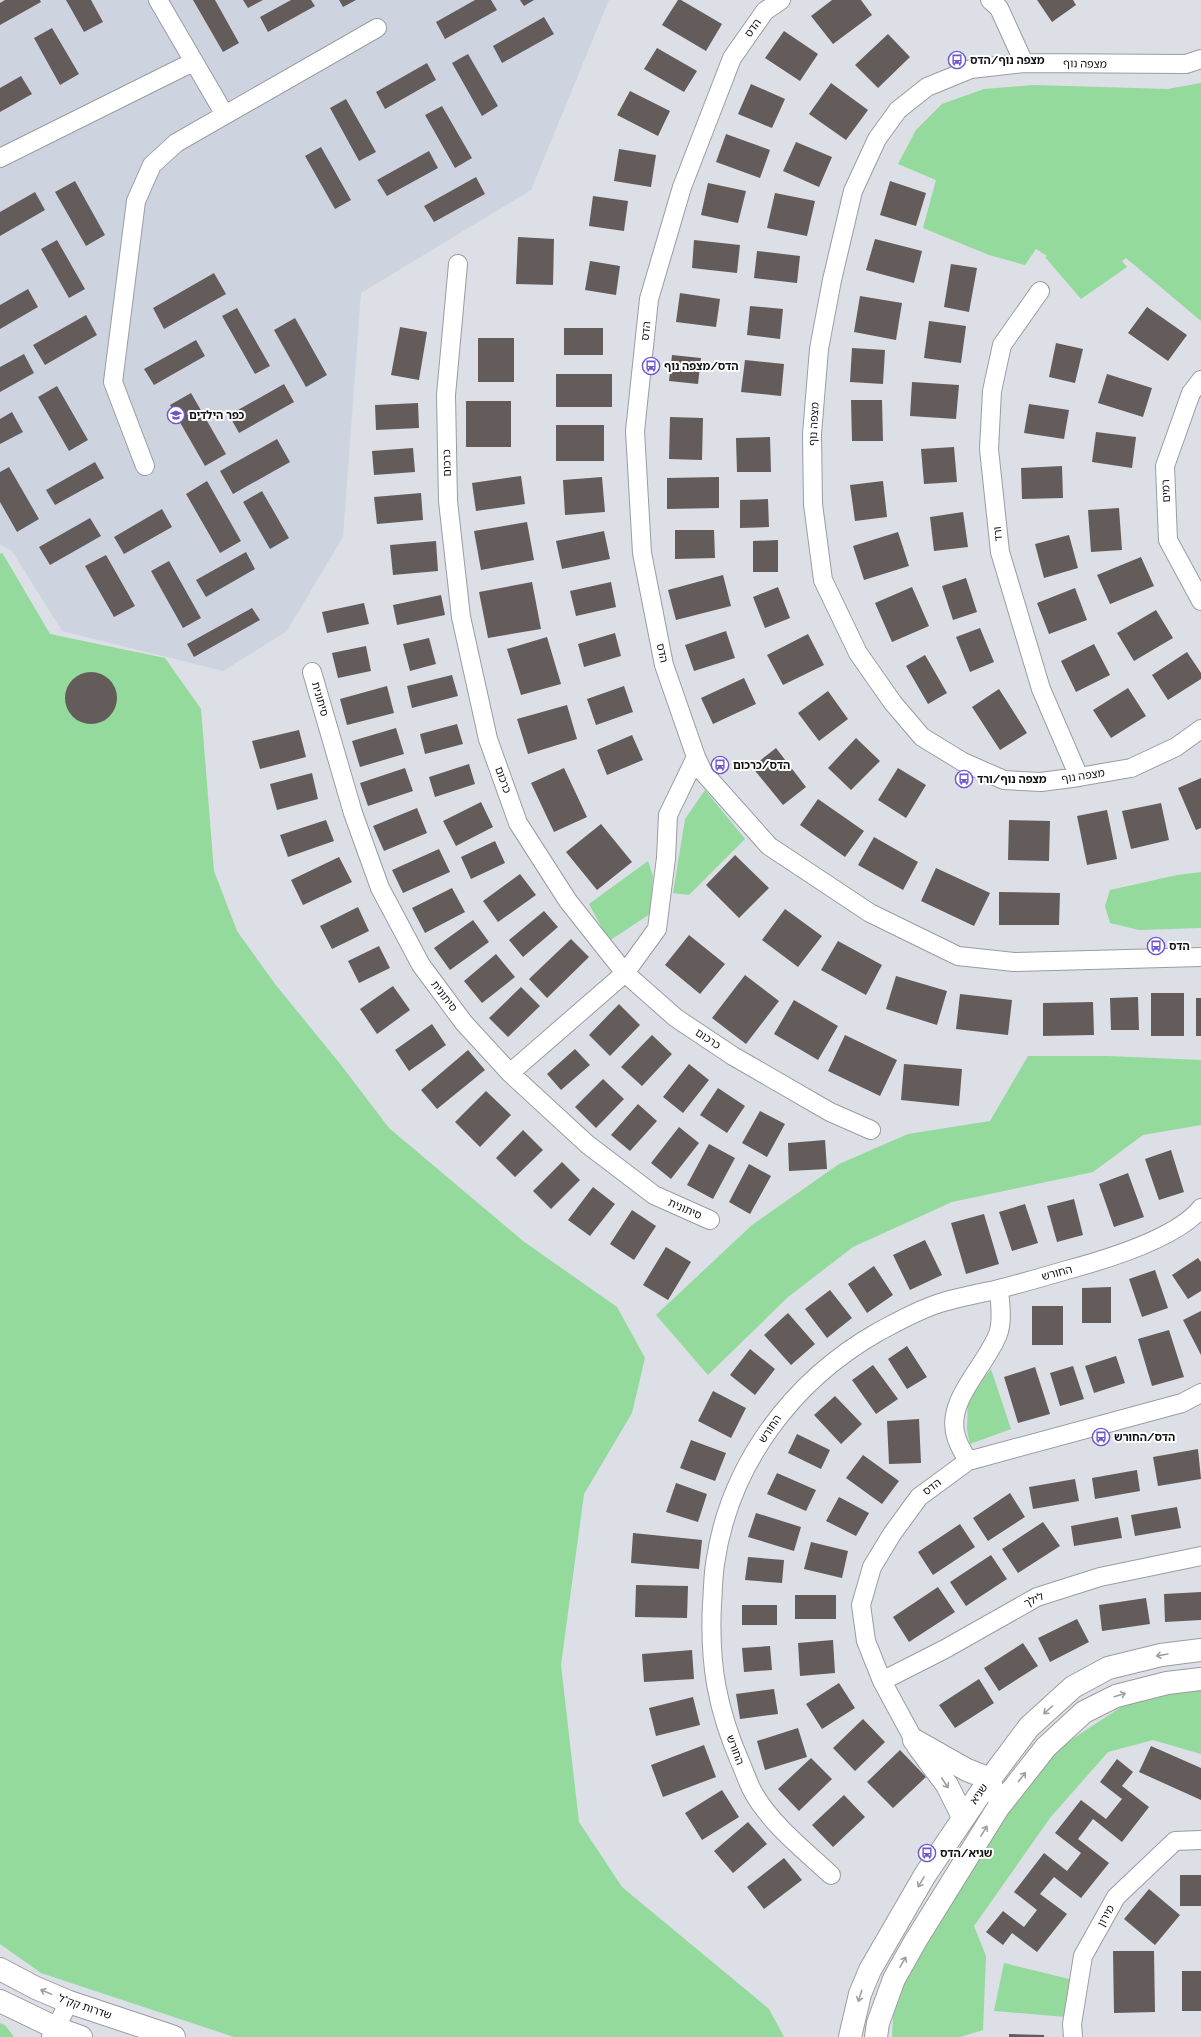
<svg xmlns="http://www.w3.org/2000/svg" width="1201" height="2037" viewBox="0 0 1201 2037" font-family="Raleway,'Noto Sans Hebrew',sans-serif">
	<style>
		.built { fill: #cdd4e0 }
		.green { fill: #93da9c }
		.building { fill: #635c5b }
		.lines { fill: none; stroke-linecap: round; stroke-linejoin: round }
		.street-casing { stroke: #9a9ca2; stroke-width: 20 }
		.secondary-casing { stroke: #9a9ca2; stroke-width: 24 }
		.street { stroke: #fff; stroke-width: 18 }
		.secondary { stroke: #fff; stroke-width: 22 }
		.oneway { stroke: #9f9fa0 }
		.labels { text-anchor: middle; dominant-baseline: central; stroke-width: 4; stroke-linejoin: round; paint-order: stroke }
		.street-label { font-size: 11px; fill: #0f1012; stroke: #fff }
		.poi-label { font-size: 11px; font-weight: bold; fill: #0f1012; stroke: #fff; text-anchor: start }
	</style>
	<rect width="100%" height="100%" fill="#dcdfe5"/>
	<!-- built -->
	<path class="built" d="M0,0h609l-78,190 -170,103 -18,244 -56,94 -64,40 -161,-40 -50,-80 -12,-6z"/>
	<!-- green -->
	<path class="green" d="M1201,83v238l-75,-63 -4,3 5,6 -46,32 -36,-42 2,-1 -11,-7 -11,16 -36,-10 -66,-27 13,-48 -38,-16 18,-34 26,-26 42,-15 49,-4 135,4z
		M0,553l3,1 47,80 115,24 36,51 13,162 23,60 38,53 66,81 48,63 134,113 94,66 28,51 -13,55 -48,81 -23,171 18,157 43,65 147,122 15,28h-550l-193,-64 -41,-29z
		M705,790l40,49 -56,56 -16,-2 12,-74z
		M648,861l5,15 -3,38 -41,27 -20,-37z
		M1201,872v56l-62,2 -29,-7 -5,-17 5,-16 67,-15z
		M1028,1056h79l94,4v65l-58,10 -50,37 -141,30 -99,45 -65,50 -80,78 -52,-60 96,-90 87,-61 69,-30 82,-13z
		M991,1369l20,60 -41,15 -3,-14 1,-32z
		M1201,1686v68l-48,-14 -45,12 -58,66 -76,108 12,30 -3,74 -23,7h-68l2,-37 97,-163 51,-78 105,-69z
		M1004,1963l69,17 -7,37 -72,-6z
		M0,2023l5,2 9,12h-14z"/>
	<!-- building -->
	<path class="building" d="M5,0h35l1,2 -41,23v-22z
		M66,0h25l12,22 -19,10z
		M193,0h22l24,43 -16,9z
		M243,0h20l-15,8z
		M291,0h20l4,6 -47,26 -8,-15z
		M339,0h17l-13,7z
		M475,0h16l6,10 -52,29 -9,-17z
		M520,0h14l-10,6z
		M678,0h3l41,24 -16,27 -44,-26z
		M832,0h29l11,15 -39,29 -22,-28z
		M1037,0h36l3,5 -24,17z
		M544,17l10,17 -52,29 -9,-17z
		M52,28l27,46 -19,11 -26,-47z
		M784,31l34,23 -18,27 -35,-23z
		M888,34l22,23 -32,31 -23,-23z
		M657,48l40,23 -13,21 -40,-23z
		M468,54l30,52 -16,10 -30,-53z
		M427,63l9,17 -51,29 -9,-17z
		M21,76l11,18 -32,18v-24z
		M831,83l37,27 -22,30 -37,-26z
		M751,84l34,15 -13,29 -34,-14z
		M630,91l40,20 -12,25 -41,-21z
		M346,99l30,53 -17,9 -29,-53z
		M442,106l30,52 -17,10 -30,-53z
		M726,134l44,16 -10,28 -44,-16z
		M796,142l36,15 -13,30 -36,-16z
		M321,147l30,53 -16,9 -30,-53z
		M619,149l37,6 -5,32 -37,-6z
		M429,151l9,17 -51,28 -10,-16z
		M476,177l9,17 -51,28 -10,-16z
		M75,181l30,54 -19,11 -31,-54z
		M890,181l36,12 -10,33 -36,-11z
		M708,183l38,8 -8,32 -37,-8z
		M35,192l10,18 -45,26v-24z
		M775,193l40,8 -8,35 -40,-8z
		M593,196l35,5 -4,30 -35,-5z
		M518,237l36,2 -1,46 -37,-1z
		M875,239l47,12 -8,32 -48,-13z
		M57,240l28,49 -16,9 -28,-49z
		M694,240l46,5 -3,28 -45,-5z
		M757,251l43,5 -3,27 -43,-5z
		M590,261l30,5 -4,29 -31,-5z
		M951,264l26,4 -8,44 -25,-5z
		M214,273l12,21 -62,35 -11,-21z
		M28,289l10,18 -38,22v-24z
		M680,293l40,6 -4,28 -40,-5z
		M860,296l42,7 -6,37 -42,-8z
		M750,306l33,3 -3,30 -33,-4z
		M1147,307l40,28 -19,26 -40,-28z
		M237,308l33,58 -15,8 -33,-58z
		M86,315l11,20 -52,30 -12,-20z
		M295,318l32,57 -21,12 -32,-57z
		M929,321l37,5 -5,37 -37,-5z
		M400,327l27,5 -8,48 -28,-5z
		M564,328h39v27h-39z
		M478,338h36v44h-36z
		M196,340l9,16 -51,29 -10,-16z
		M1056,343l27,6 -8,34 -26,-6z
		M852,348l33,2 -2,34 -33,-2z
		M24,354l10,19 -34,19v-25z
		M672,355l29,3 -3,26 -29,-3z
		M745,360l39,4 -3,32 -40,-4z
		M556,374h56v33h-56z
		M1107,374l45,14 -9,29 -45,-14z
		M912,382l47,3 -3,34 -46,-3z
		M284,384l10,18 -55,31 -10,-18z
		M57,386l31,54 -19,11 -31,-54z
		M191,393l35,61 -21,12 -35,-61z
		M851,400h31l1,41h-31z
		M466,401h45v46h-45z
		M418,403l1,25 -43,2 -1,-25z
		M1029,404l40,6 -5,29 -40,-6z
		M12,412l11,20 -23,12v-25z
		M670,417l33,1 -1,42 -33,-1z
		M556,425h48v36h-48z
		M1096,432l40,5 -4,31 -40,-6z
		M770,437l1,35h-34l-1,-34z
		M277,439l13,23 -57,32 -13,-23z
		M954,447l3,35 -33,2 -3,-35z
		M413,448l2,24 -41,3 -2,-24z
		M95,462l9,16 -49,27 -9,-15z
		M1062,466l1,32 -41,1 -1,-31z
		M9,467l30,52 -22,13 -17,-30v-30z
		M521,476l4,28 -49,7 -4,-28z
		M602,477l3,35 -40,3 -2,-35z
		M719,477v31l-52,1v-31z
		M207,481l34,60 -21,12 -34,-59z
		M883,481l4,36 -32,4 -5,-36z
		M262,491l27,47 -19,11 -27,-47z
		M421,493l2,27 -46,4 -3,-27z
		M768,499l1,28 -29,1v-28z
		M1119,508l3,42 -31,2 -3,-42z
		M162,509l10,18 -48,27 -10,-17z
		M963,512l5,35 -34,4 -4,-34z
		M90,518l11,18 -51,29 -11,-18z
		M527,522l7,38 -53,10 -7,-39z
		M675,530h39l1,28 -40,1z
		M604,531l6,28 -48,10 -6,-28z
		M898,532l11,34 -45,14 -11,-34z
		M1069,535l9,33 -34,10 -9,-34z
		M778,540v32h-25v-31z
		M436,541l2,30 -45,4 -3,-30z
		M246,552l9,17 -49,28 -10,-17z
		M106,555l29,51 -21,11 -29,-51z
		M1141,557l13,29 -44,18 -13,-29z
		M169,561l32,57 -18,10 -32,-57z
		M723,575l8,31 -55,14 -8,-30z
		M966,578l11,34 -24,8 -11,-34z
		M532,582l9,47 -53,9 -9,-46z
		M611,582l5,25 -40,9 -6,-25z
		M778,587l12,31 -25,10 -12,-31z
		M912,587l17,39 -37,16 -17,-39z
		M1075,588l12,32 -38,14 -12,-31z
		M441,595l4,20 -48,10 -4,-20z
		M364,603l5,21 -42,9 -5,-21z
		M252,608l8,12 -66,37 -7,-13z
		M1156,610l17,28 -39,23 -17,-28z
		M980,628l14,34 -24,10 -14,-35z
		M726,631l9,27 -41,13 -9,-26z
		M615,633l6,23 -37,11 -6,-23z
		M808,634l16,31 -41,20 -16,-30z
		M547,637l14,47 -40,11 -14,-46z
		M429,638l7,26 -26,7 -7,-27z
		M1094,644l16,31 -34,17 -15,-31z
		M366,646l5,25 -33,7 -6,-25z
		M1187,652l14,21v6l-33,21 -16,-25z
		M925,655l22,38 -19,11 -22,-38z
		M65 698a26 26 0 1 1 52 0a26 26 0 1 1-52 0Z
		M452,675l6,21 -46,12 -5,-22z
		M744,678l12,26 -43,20 -12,-26z
		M387,686l7,27 -47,12 -7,-26z
		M624,686l9,26 -37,13 -9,-26z
		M1128,688l18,28 -35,22 -18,-28z
		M999,689l28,44 -27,17 -28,-43z
		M828,691l20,28 -29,22 -21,-28z
		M567,705l10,34 -49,15 -11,-35z
		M457,724l6,20 -38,10 -5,-20z
		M396,728l8,26 -44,13 -8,-26z
		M299,730l7,27 -46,12 -8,-28z
		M632,735l11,25 -36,15 -10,-25z
		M856,738l24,23 -29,29 -23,-22z
		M776,748l30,39 -23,18 -31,-38z
		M469,764l6,20 -40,13 -6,-20z
		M405,768l8,23 -45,15 -8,-23z
		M564,768l23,49 -33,15 -23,-49z
		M898,768l28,17 -20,33 -28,-18z
		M312,773l6,26 -41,11 -7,-26z
		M1201,778v50l-5,2 -18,-42z
		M818,799l46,32 -19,26 -45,-32z
		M481,802l12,25 -37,19 -13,-25z
		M1161,803l8,37 -38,9 -9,-38z
		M417,808l10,25 -43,18 -11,-25z
		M1107,810l10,49 -30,6 -10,-49z
		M326,820l8,21 -46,16 -8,-22z
		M1009,820l41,1 -1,40 -41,-1z
		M601,824l31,38 -35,28 -31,-38z
		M874,837l44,25 -15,28 -45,-25z
		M495,841l10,22 -34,16 -10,-22z
		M439,849l11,23 -47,21 -11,-23z
		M735,855l34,33 -30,30 -33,-33z
		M339,857l13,25 -49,23 -12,-25z
		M936,868l54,25 -16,33 -53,-25z
		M520,874l16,21 -38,27 -15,-21z
		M452,888l13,24 -40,21 -13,-25z
		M999,892l61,1 -1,32h-60z
		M358,907l11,24 -37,18 -12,-23z
		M785,909l37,27 -24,31 -36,-27z
		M544,911l14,16 -35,30 -14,-17z
		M473,920l16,22 -39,28 -16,-22z
		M689,935l36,29 -25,30 -35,-29z
		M571,939l18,18 -42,41 -18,-19z
		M838,941l44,24 -16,30 -45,-25z
		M379,946l11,22 -31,15 -11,-22z
		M496,954l19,23 -33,26 -18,-22z
		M745,975l34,26 -33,43 -34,-26z
		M896,976l51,15 -10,34 -51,-16z
		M393,986l17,24 -33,24 -17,-25z
		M521,987l19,19 -32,31 -19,-19z
		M1151,993h33v43h-33z
		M960,994l52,6 -4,35 -52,-6z
		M1138,997l1,33h-28l-1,-32z
		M1196,998h5v38h-5z
		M794,1000l44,26 -20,34 -44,-26z
		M1093,1002l1,33 -51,1v-33z
		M619,1004l21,21 -30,31 -21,-21z
		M432,1024l14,21 -37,26 -14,-21z
		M652,1035l20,19 -30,32 -21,-19z
		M845,1035l52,25 -17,36 -52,-25z
		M575,1049l15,16 -29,25 -14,-16z
		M468,1050l17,20 -48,39 -16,-19z
		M689,1064l20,16 -26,33 -20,-16z
		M904,1064l58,5 -3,37 -58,-6z
		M603,1079l21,20 -28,29 -21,-21z
		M718,1088l27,18 -18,27 -27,-18z
		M486,1091l25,24 -31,32 -25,-25z
		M638,1104l19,17 -27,30 -19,-16z
		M760,1111l25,13 -18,33 -25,-14z
		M679,1127l20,16 -28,36 -20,-16z
		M523,1130l20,20 -28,27 -19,-19z
		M825,1140l2,29 -38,2 -1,-28z
		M709,1144l26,14 -22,41 -26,-14z
		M1171,1150l13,42 -25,8 -14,-41z
		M562,1162l18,18 -29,29 -18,-18z
		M749,1164l22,12 -21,38 -21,-12z
		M1128,1173l16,44 -30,10 -15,-43z
		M593,1187l22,17 -25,32 -22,-16z
		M1074,1199l9,36 -26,7 -10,-36z
		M1025,1204l13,39 -26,8 -13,-39z
		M632,1210l24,16 -22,34 -24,-16z
		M984,1214l15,50 -33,10 -15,-51z
		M925,1240l17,35 -32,15 -17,-35z
		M666,1247l25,15 -23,38 -25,-15z
		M1198,1258l3,4v29l-13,8 -16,-24z
		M874,1266l19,29 -26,18 -19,-29z
		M1155,1270l13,38 -26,9 -13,-38z
		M1111,1287v36h-29v-35z
		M830,1290l22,28 -25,20 -22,-29z
		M1032,1306h31v39h-31z
		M1201,1311v44l-18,-35z
		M788,1313l27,31 -24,21 -27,-30z
		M1169,1330l15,47 -32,9 -14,-47z
		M907,1346l20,31 -20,12 -19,-30z
		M750,1349l25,20 -20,26 -25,-20z
		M1116,1356l9,27 -31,10 -9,-27z
		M873,1365l25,34 -22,15 -24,-34z
		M1073,1366l11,33 -24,7 -10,-33z
		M1035,1367l15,47 -32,9 -14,-46z
		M713,1391l33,17 -15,30 -33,-17z
		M835,1396l27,28 -21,20 -27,-29z
		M919,1419l2,44 -32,1 -2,-43z
		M797,1434l33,16 -9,19 -33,-16z
		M691,1440l35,13 -11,28 -35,-13z
		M1198,1449l3,30 -43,7 -5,-29z
		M863,1455l36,26 -17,23 -36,-26z
		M1137,1470l3,21 -45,8 -3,-21z
		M777,1473l39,17 -10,21 -39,-17z
		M1075,1479l4,22 -46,8 -4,-22z
		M676,1483l31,11 -9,28 -32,-10z
		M1010,1493l15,24 -37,24 -15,-23z
		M839,1497l30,16 -13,23 -30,-15z
		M1177,1507l4,21 -46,8 -4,-21z
		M756,1513l45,14 -7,24 -46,-14z
		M1118,1517l4,21 -48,8 -3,-20z
		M1043,1522l17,24 -42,27 -16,-24z
		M960,1524l15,23 -42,28 -15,-23z
		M633,1533l69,7 -3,29 -68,-6z
		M811,1542l37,9 -6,27 -38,-9z
		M991,1555l16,24 -41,27 -16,-24z
		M748,1557l36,3 -2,23 -37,-3z
		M636,1585l52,1 -1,32 -52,-1z
		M938,1587l17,25 -46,30 -16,-25z
		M1201,1592v28l-36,2 -1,-28z
		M795,1595h41v24h-41z
		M1146,1598l4,26 -48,7 -3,-26z
		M742,1605h35v20h-35z
		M1077,1619l12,23 -39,20 -12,-24z
		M833,1640l2,33 -35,3 -2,-33z
		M1023,1643l15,23 -39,25 -15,-23z
		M770,1646l2,24 -28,2 -2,-24z
		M692,1650l2,29 -50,3 -2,-28z
		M979,1679l15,24 -39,25 -16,-23z
		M839,1683l16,25 -33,21 -16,-25z
		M774,1689l4,25 -38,5 -4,-25z
		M693,1697l7,28 -44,11 -7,-28z
		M863,1719l22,23 -30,29 -22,-23z
		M798,1728l9,29 -42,13 -8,-29z
		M704,1745l12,32 -53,20 -12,-32z
		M1151,1746l50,22v32l-62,-28z
		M900,1750l26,27 -33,31 -26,-26z
		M811,1758l21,21 -33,32 -21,-22z
		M1117,1759l16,13 -11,14 27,21 -27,35 -29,-23 -15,20 31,24 -28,35 -27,-21 -14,17 27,20 -30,38 -25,-19 -9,12 -17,-13 17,-21 21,16 13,-17 -23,-18 30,-39 23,18 14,-18 -26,-20 26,-33 25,19 16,-20 -22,-17z
		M722,1790l17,27 -37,23 -17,-27z
		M844,1795l21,22 -32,30 -21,-22z
		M748,1822l19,22 -34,29 -19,-22z
		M784,1858l18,22 -38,29 -17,-22z
		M1180,1875h21v31h-21z
		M1149,1889l31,26 -25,30 -31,-26z
		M1113,1951h41l1,61 -41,1z
		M1182,1971h19v40h-19z
		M1009,2034l35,1v2h-35z"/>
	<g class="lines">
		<defs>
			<path id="street" d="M158,0l67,115
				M781,0l-16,11 -33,47 -50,129 -33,112 -14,132 7,122 22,112 32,92 7,15 66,74 101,67 88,43 56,6 187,-5
				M990,0l9,8 25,55
				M1201,59l-15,5 -162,-1 -53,6 -44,18 -29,23 -21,29 -24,52 -21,89 -13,69 -7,85 1,70 10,76 35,73 35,50 29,34 41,25 41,18 37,2 38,-5 52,-9 45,-21 25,-18
				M0,158l193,-96
				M458,264l-12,131 2,106 13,116 27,122 30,84 50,78 57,72 51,45 57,38 97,56 41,18
				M1040,291l-38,54 -10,46 -3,58 11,103 41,137 38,88
				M1201,380l-10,13 -26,73 3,74 33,61
				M145,466l-32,-84 23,-181 16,-36 24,-22 201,-115
				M312,672l41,141 27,75 41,77 43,58 46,50 77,71 67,51 56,25
				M510,1073l115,-100 32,-44 9,-71 2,-43 28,-58
				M968,1461c-4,-8 -10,-16 -12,-25 -11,-35 30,-70 42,-102 5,-13 2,-31 1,-45
				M882,1681l63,-32 92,-52 63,-20 101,-21
				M914,1740l-32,-59 -16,-40 -5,-36 11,-38 20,-33 27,-37 49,-36 214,-58 19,-10
				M831,1875c-26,-24 -61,-52 -78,-83 -5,-9 -8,-19 -12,-28 -24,-55 -32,-100 -29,-160 1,-13 1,-27 3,-40 14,-99 77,-183 163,-232 19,-10 38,-21 59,-28 18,-6 39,-10 58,-14 24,-6 48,-13 72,-20 37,-10 110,-32 134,-62
				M51,2037l18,-35
				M1073,2037l-1,-13 11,-68 33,-59 59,-56 26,-1"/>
			<path id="secondary" d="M914,1740l53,30 23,9 3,13
				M918,1746l29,39 16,32
				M0,1969l36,19 33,14 105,35
				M0,2001l56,27 25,9
				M850,2037l10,-43 10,-24 55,-95 65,-96 39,-52 44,-40 35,-19 53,-13 40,-5
				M876,2037l2,-14 16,-44 22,-39 82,-132 48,-61 38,-35 32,-16 51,-13 34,-4"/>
		</defs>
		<!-- street casing -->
		<use href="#street" class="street-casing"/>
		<!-- secondary casing -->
		<use href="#secondary" class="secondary-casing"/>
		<!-- street -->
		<use href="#street" class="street"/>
		<!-- secondary -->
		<use href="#secondary" class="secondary"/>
	</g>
	<!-- one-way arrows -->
	<defs><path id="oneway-shaft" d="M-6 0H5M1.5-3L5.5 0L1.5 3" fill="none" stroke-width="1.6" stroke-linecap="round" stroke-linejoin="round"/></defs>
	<g class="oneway">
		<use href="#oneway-shaft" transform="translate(1162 1655) rotate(170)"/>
		<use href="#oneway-shaft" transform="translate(1120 1695) rotate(-17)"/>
		<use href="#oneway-shaft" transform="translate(1048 1710) rotate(138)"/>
		<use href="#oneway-shaft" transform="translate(1022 1777) rotate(-52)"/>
		<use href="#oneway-shaft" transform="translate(945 1783) rotate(57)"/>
		<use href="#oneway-shaft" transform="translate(984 1831) rotate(-58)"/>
		<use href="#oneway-shaft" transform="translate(921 1882) rotate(120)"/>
		<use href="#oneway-shaft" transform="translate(903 1962) rotate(-60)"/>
		<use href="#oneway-shaft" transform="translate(46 1992) rotate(-157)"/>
		<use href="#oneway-shaft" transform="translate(860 1996) rotate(107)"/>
	</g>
	<!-- icons -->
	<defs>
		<symbol id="bus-ring" viewBox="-11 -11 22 22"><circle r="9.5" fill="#fff" stroke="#6b54cd" stroke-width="1.5"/><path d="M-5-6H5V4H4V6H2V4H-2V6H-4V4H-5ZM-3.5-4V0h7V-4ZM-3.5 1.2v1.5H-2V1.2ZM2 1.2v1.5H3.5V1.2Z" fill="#6b54cd"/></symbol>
		<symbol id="school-ring" viewBox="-11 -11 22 22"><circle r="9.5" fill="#fff" stroke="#6b54cd" stroke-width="1.5"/><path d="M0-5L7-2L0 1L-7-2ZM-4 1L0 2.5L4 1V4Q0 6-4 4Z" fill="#6b54cd"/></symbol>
	</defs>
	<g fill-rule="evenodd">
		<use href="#bus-ring" x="947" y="50" width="20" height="20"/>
		<use href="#bus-ring" x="641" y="356" width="20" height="20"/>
		<use href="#school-ring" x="166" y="405" width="20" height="20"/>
		<use href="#bus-ring" x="710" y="755" width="20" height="20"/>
		<use href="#bus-ring" x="954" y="769" width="20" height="20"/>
		<use href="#bus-ring" x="1146" y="936" width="20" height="20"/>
		<use href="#bus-ring" x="1091" y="1427" width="20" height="20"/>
		<use href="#bus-ring" x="917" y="1843" width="20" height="20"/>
	</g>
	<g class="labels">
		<!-- street labels -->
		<g class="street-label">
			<text transform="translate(753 28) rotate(-54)">הדס</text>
			<text transform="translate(1085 64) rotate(1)">מצפה נוף</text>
			<text transform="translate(646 331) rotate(-84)">הדס</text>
			<text transform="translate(814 424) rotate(-87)">מצפה נוף</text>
			<text transform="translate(447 463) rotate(-91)">כרכום</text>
			<text transform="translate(1166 491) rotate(-92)">רמים</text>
			<text transform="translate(998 534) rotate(-96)">ורד</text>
			<text transform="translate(662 653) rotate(78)">הדס</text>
			<text transform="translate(320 699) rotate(74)">סיתונית</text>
			<text transform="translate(1083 776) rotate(-9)">מצפה נוף</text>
			<text transform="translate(503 780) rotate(70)">כרכום</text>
			<text transform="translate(444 996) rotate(53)">סיתונית</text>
			<text transform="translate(708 1039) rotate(34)">כרכום</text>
			<text transform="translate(685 1209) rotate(24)">סיתונית</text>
			<text transform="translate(1057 1273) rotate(-15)">החורש</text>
			<text transform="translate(770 1429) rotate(-56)">החורש</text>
			<text transform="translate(932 1487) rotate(-37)">הדס</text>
			<text transform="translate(1034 1600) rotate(-25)">לילך</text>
			<text transform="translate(735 1750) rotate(69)">החורש</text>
			<text transform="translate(979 1794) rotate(-55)">שגיא</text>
			<text transform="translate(1106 1916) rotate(-61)">מירון</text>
			<text transform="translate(85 2007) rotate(19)">שדרות קק"ל</text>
		</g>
		<!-- poi labels -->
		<g class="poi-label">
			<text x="970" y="60">מצפה נוף/הדס</text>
			<text x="664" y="366">הדס/מצפה נוף</text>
			<text x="189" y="415">כפר הילדים</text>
			<text x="733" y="765">הדס/כרכום</text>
			<text x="977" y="779">מצפה נוף/ורד</text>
			<text x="1169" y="946">הדס</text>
			<text x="1114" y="1437">הדס/החורש</text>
			<text x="940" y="1853">שגיא/הדס</text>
		</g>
	</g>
</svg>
